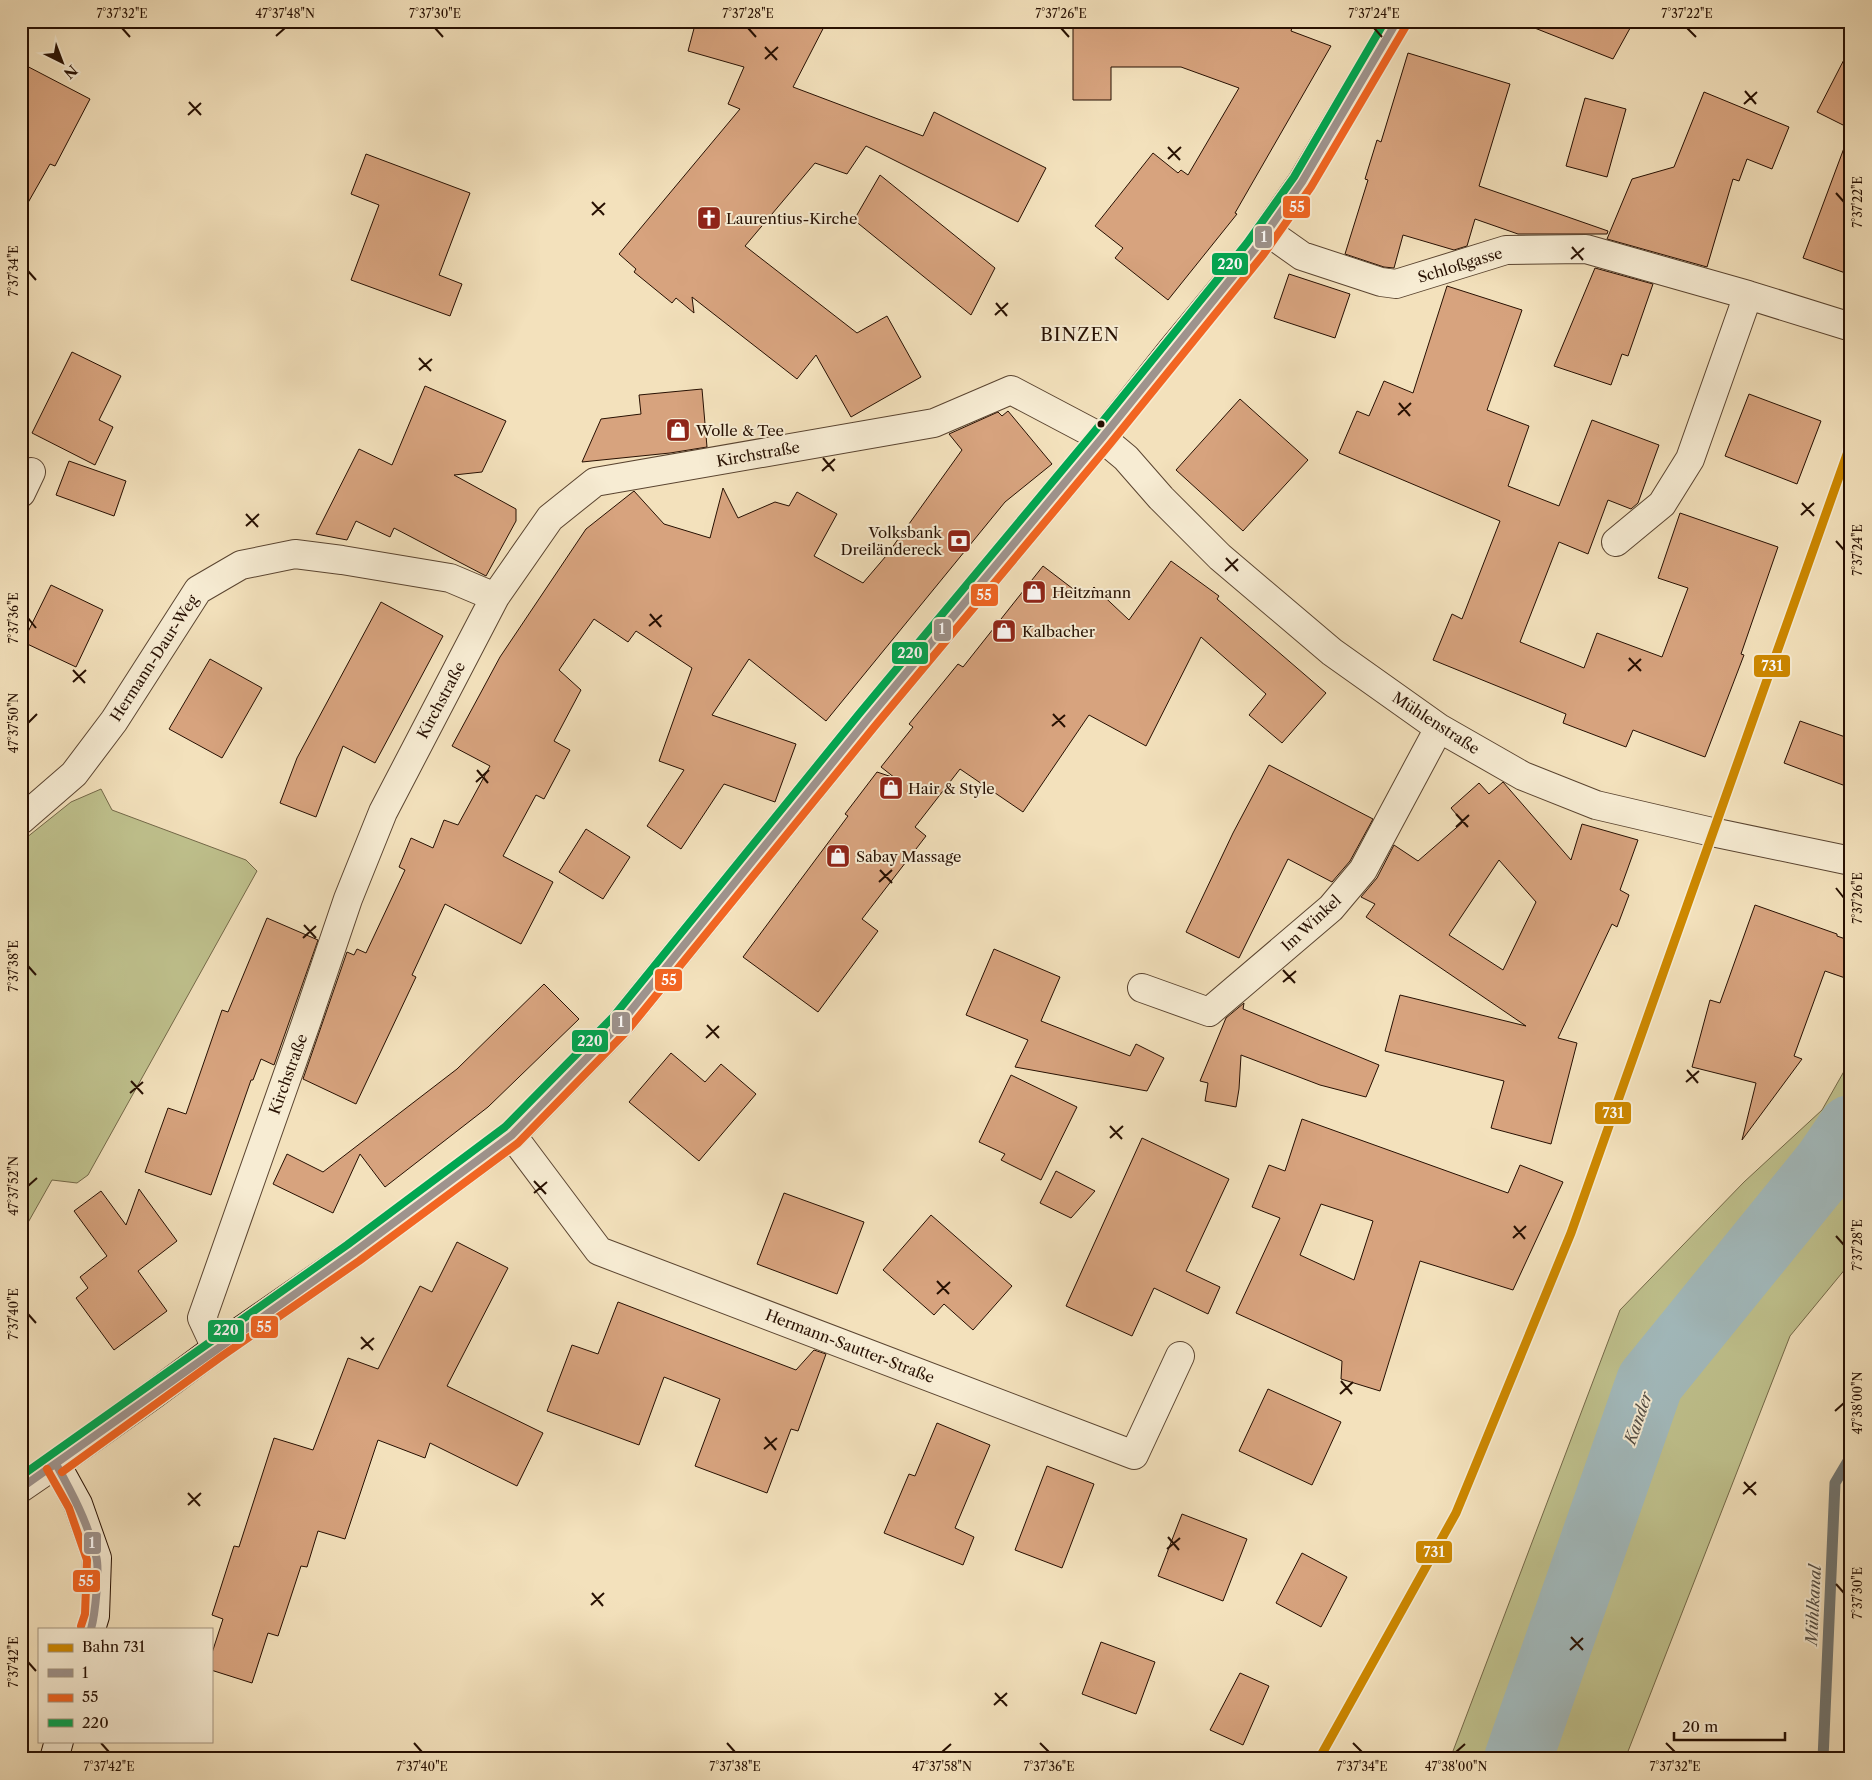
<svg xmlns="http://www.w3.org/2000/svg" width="1872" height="1780" viewBox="0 0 1872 1780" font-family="'Libre Caslon Text',serif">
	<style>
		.green { fill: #bfc18d; stroke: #736848 }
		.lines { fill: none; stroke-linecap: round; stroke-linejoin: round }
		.stream { stroke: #717672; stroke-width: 11 }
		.river { stroke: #a2babd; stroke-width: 68 }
		.building { fill: #d7a37e; stroke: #271002; fill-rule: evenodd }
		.minor-casing { stroke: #5a4430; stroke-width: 30 }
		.tertiary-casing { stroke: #5a4430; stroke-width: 30 }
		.secondary-casing { stroke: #271002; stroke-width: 30 }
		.minor { stroke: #f7ecd3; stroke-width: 28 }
		.tertiary { stroke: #f7ecd3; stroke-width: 28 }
		.secondary { stroke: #f7ecd3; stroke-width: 28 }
		.bus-1-casing { stroke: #f7ecd3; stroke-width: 11 }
		.bus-2-casing { stroke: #f7ecd3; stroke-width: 11 }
		.bus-3-casing { stroke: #f7ecd3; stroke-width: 11 }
		.bus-1 { stroke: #9e938d; stroke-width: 8 }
		.bus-2 { stroke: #f26522; stroke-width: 8 }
		.bus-3 { stroke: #00a651; stroke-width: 8 }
		.rail-1-casing { stroke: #f7ecd3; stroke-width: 12 }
		.rail-1 { stroke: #cd8800; stroke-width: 9 }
		.ticks { fill: none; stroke: #271002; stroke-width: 2 }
		.bus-dot { fill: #271002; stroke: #f7ecd3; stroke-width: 2 }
		.labels { text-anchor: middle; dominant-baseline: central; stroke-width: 4; stroke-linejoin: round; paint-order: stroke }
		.poi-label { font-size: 15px; fill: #271002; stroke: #f7ecd3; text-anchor: start }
		.street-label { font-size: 15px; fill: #271002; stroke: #f7ecd3 }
		.water-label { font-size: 16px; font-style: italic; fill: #524c43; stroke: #f7ecd3 }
		.quarter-label { font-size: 18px; letter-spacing: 1px; fill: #271002; stroke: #f7ecd3 }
		.line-badge { stroke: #f7ecd3; stroke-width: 2 }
		.badge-label { font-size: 14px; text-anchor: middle; font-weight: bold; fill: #fff }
		.neatline { fill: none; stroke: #271002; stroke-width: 2 }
		.ticks-label { font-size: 12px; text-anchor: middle; fill: #271002 }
	</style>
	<rect width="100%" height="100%" fill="#f3e1bc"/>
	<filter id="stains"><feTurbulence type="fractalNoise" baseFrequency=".004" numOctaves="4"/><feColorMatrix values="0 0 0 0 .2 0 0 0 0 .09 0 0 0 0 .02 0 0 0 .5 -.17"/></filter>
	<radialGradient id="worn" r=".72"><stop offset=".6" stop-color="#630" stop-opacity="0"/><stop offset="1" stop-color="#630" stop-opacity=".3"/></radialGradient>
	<!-- green -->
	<path class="green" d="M101,789l11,21 134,50 11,11 -169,304 -11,8 -25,-3 -31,55v-393l50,-40z
		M1851,1059v203l-61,74 -165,423h-175l170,-449 124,-128 78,-72z"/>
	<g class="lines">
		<!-- stream -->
		<path class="stream" d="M1823,1759l12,-276 16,-27"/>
		<!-- river -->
		<path class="river" d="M1518,1759l132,-377 177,-218 24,-35"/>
	</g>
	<!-- building -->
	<path class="building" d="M696,21h131l-34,66 130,49 11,-24 112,56 -28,54 -152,-76 -19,28 -32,-11 -70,83 112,87 30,-17 34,61 -70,40 -35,-62 -19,24 -105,-82 2,16 -18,-15 -4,5 -38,-31 2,-3 -17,-15 121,-145 -12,-5 16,-37 -56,-16z
		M1073,21h221l-3,10 40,15 -96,167 2,1 -69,86 -53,-42 8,-10 -28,-22 58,-73 25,20 3,-3 7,5 51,-87 -58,-21h-70v33h-38z
		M1522,21h112l-21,38 -91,-36z
		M1851,46v83l-34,-17z
		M1408,53l102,31 -31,102 129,45 -1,3h-89l-43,-15 -8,27 -13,4 -51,-15 -9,33 -10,-1 -39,-13 23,-74 -3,-1 12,-39 4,2z
		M21,63l69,36 -35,67 -5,-2 -29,51z
		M1704,92l85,35 -17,42 -25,-10 -8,22 -6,-2 -26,88 -100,-28 25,-60 42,-12z
		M1585,98l41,11 -19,68 -41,-11z
		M1847,140l4,1v134l-48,-17z
		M366,154l104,39 -31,82 23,9 -12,32 -99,-36 28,-75 -28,-11z
		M880,175l115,93 -24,47 -117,-95z
		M1595,268l58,16 -25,72 -6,-2 -11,31 -57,-19z
		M1289,274l61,20 -15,44 -61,-20z
		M1447,286l75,24 -35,100 42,16 -21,60 51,20 33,-86 67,25 -21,58 -7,6 -23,-9 -20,54 -29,-12 -39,100 64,26 13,-35 65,24 26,-69 -30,-10 22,-65 98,34 -37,107 3,1 -39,102 -72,-27 -7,17 -63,-24 3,-9 -133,-54 19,-46 10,5 38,-98 -161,-68 18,-42 12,5 15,-35 29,12z
		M72,352l49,24 -22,44 14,7 -18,38 -63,-32z
		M425,386l81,35 -24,51 -28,3 62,34v12l-30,55 -92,-48 -4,9 -34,-16 -9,19 -31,-6 43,-85 33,16z
		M702,389l5,58 -37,6 -88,9 19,-43 40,-5 -2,-19z
		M1749,394l72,27 -24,63 -72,-28z
		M1240,399l68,61 -65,71 -67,-61z
		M1008,411l44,53 -47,38 -179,219 -77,-62 -37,56 84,29 -21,58 -51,-18 -43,65 -34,-23 37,-56 -25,-9 33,-93 -56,-37 -8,11 -34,-23 -35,51 22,20 -27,51 16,9 -26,49 -8,-4 -33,61 50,26 -32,62 -76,-40 -33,71 4,2 -60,127 -53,-25 44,-127 7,3 3,-6 9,4 39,-83 -6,-3 12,-29 22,10 11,-28 14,5 32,-59 -38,-20 48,-89 86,-128 48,-38 30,33 46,14 13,-50 15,30 37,-16 14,4 8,-14 40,22 -23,42 49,27 23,-27 76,-106 -13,-16 49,-22 4,4z
		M69,461l57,20 -12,35 -58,-21z
		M1171,561l48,35 -2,3 109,94 -44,50 -33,-28 17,-21 -65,-57 -55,109 -57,-31 -66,97 -63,-43 -45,58 11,9 -64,83 16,12 -60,81 -75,-55 105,-141 -3,-2 32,-42 18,6 -14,-11 32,-40 -4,-3 49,-60 5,3 80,-101 42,32 9,-11 35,33z
		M51,585l52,25 -27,57 -53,-25z
		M381,602l62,34 -68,127 -32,-17 -27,71 -36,-14 17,-45z
		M210,659l52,29 -40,70 -53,-29z
		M1800,721l51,18v49l-67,-25z
		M1269,765l104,54 -23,42 -18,21 -44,-23 -49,99 -53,-26 47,-99z
		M1503,782l68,78 11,-36 56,16 -18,50 9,5 -12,32 -5,-3 -54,114 19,5 -26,101 -60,-16 13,-47 -119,-30 15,-56 126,31 -160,-109 9,-13 -14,-7 16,-19 17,-33 24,16 45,-39 -12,-14 28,-25 10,11zM1499,860l37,42 -33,68 -54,-35z
		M586,829l44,28 -27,42 -44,-27z
		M1755,905l82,29v2l14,5v39l-26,-9 -31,85 8,3 -60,81 14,-57 -64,-16 18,-67 10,3z
		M267,918l51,22 -44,125 -13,-6 -8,21h-2l-40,115 -66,-23 23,-64 18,6 36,-104 6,2z
		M994,949l66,28 -19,44 89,35 6,-12 28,14 -17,33 -132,-24 13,-27 -62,-25z
		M544,984l35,35 -91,88 -103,80 -25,-33 -27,59 -60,-29 14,-30 36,18 134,-103z
		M1244,1003l-1,6 136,56 -13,32 -46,-12 -79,-30 -2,34 -3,18 -31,-6 3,-18 -8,-2 26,-63z
		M671,1053l34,29 16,-18 35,30 -57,67 -70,-59z
		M1011,1075l66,32 -36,73 -40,-20 4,-6 -26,-12z
		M1302,1119l206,74 12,-28 43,17 -50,108 -93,-29 -40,130 -39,-12 1,-18 -106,-48 44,-95 -28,-11 17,-42 16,6zM1321,1204l52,17 -19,59 -54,-25z
		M1142,1138l87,41 -43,92 34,16 -12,27 -54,-26 -22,48 -66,-30z
		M1056,1171l39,20 -24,27 -31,-15z
		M139,1189l38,52 -39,30 29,40 -53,39 -38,-52 12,-10 -8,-11 27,-21 -33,-45 27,-20 25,34z
		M784,1193l80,29 -27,72 -80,-30z
		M931,1215l81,71 -39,44 -29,-26 -10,11 -51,-45z
		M457,1242l51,26 -61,118 96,47 -26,53 -87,-43 -5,15 -47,-18 -33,99 -27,-8 -11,36 -6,-1 -23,70 -10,-3 -16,50 -41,-13v-14l12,-37 -11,-4 22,-69 5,1 35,-109 39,12 35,-92 30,11 42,-83 12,6z
		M618,1302l178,68 18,-20 12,4 -28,77 -7,-2 -24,64 -72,-27 25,-67 -56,-22 -25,68 -92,-34 25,-66 26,9z
		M1268,1389l73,33 -29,63 -73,-34z
		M937,1423l53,22 -35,83 19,9 -11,28 -79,-32 25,-59 6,2z
		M1047,1466l47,18 -32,84 -47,-18z
		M1182,1514l65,25 -24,62 -65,-25z
		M1302,1553l45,24 -26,50 -45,-24z
		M1101,1642l54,20 -19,52 -54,-20z
		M1240,1673l29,13 -26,59 -33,-15z"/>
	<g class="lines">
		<defs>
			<path id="minor" d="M1268,232l34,24 79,26 15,2 110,-34 80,-1 162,46 103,32
				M21,493l10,-21
				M1616,542l46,-38 28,-45 58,-164
				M21,820l53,-46 40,-53 84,-131 43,-25 54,-11 47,6 108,18 45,19
				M1142,988l67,24 122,-104 32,-38 76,-142
				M512,1135l87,116 535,204 46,-99
				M216,1348l-14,-30 105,-298 41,-121 35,-87 112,-215 55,-79 45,-36 339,-59 77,-33 91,48 24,20 35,40 59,59 112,95 107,76 84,48 73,29 116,27 139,29"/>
			<path id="tertiary" d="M21,1488l35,-24"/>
			<path id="secondary" d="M91,1629l4,-13 2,-58 -19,-54 -22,-40 98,-70 62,-46 137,-95 159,-118 108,-111 247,-304 235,-282 69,-87 84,-102 47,-67 95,-161
				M54,1759l5,-18"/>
		</defs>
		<!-- minor casing -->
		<use href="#minor" class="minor-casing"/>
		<!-- tertiary casing -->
		<use href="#tertiary" class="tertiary-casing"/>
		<!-- secondary casing -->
		<use href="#secondary" class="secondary-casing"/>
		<!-- minor -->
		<use href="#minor" class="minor"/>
		<!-- tertiary -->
		<use href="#tertiary" class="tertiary"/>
		<!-- secondary -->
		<use href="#secondary" class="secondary"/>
		<defs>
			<path id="bus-1" d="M56,1464c16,29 32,59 40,92 4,13 -1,59 -5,73
				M21,1488l332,-235 159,-118 108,-111 247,-304 235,-282 153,-189 47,-67 95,-161"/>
			<path id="bus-2" d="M47,1469l22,39 18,52 -2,54 -4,12
				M62,1472l160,-116 137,-95 159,-118 109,-112 248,-305 235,-282 153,-189 48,-68 95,-161"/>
			<path id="bus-3" d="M21,1476l326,-231 158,-118 108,-110 246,-303 235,-282 153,-189 47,-66 91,-156"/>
		</defs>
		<!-- bus-1 casing -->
		<use href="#bus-1" class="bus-1-casing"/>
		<!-- bus-2 casing -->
		<use href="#bus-2" class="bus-2-casing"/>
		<!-- bus-3 casing -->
		<use href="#bus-3" class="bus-3-casing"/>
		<!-- bus-1 -->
		<use href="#bus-1" class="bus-1"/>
		<!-- bus-2 -->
		<use href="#bus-2" class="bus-2"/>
		<!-- bus-3 -->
		<use href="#bus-3" class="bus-3"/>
		<defs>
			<path id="rail-1" d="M1319,1759l137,-246 115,-280 280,-790"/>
		</defs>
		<!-- rail-1 casing -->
		<use href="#rail-1" class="rail-1-casing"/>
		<!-- rail-1 -->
		<use href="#rail-1" class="rail-1"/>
	</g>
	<!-- ticks -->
	<path class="ticks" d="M122,28l8,9M435,28l8,9M748,28l8,9M1061,28l8,9M1374,28l8,9M1687,28l9,9M276,36l9,-8M765,47l12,13M765,59l13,-12M1745,91l11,13M189,102l12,13M1744,104l13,-12M188,115l13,-12M1168,147l12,13M1168,159l13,-12M1836,193l8,9M592,202l12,13M592,215l13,-12M1572,247l11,13M1571,259l13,-11M28,271l8,9M996,303l11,13M995,315l13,-12M419,358l12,13M419,370l13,-11M1399,403l11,13M1398,415l13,-12M823,458l11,13M822,471l13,-12M1802,503l12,13M246,514l12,13M1801,515l13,-12M246,526l13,-12M1836,541l8,9M1226,558l12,13M1225,571l13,-12M650,614l11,13M28,618l8,10M649,626l13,-11M1629,658l12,13M73,670l12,13M1628,671l13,-12M73,682l13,-12M1053,714l12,13M28,723l9,-9M1052,726l13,-11M477,770l11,13M476,782l13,-12M1456,814l12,13M1456,827l13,-12M880,870l12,13M879,882l13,-12M1836,888l8,10M304,925l12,13M303,938l13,-12M28,966l8,9M1283,970l12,13M1283,982l13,-11M707,1025l12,13M706,1038l13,-12M1687,1070l11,13M131,1081l12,13M1686,1082l13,-11M130,1093l13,-11M1110,1126l12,13M1110,1138l13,-12M534,1181l12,13M28,1186l9,-8M534,1193l13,-11M1514,1226l11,13M1836,1236l8,9M1513,1238l13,-12M937,1281l12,13M937,1294l13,-12M28,1314l8,9M361,1337l12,13M361,1349l13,-11M1341,1381l11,13M1340,1394l13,-12M1835,1411l9,-8M765,1437l11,13M764,1449l13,-11M1744,1482l12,13M188,1493l12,13M1743,1494l13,-12M188,1505l13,-12M1168,1537l11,13M1167,1549l13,-11M1836,1584l8,9M592,1593l11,13M591,1605l13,-12M1571,1637l12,13M1570,1650l13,-12M28,1662l8,9M995,1693l12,13M994,1705l13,-12M101,1743l8,9M414,1743l8,9M727,1743l8,9M1040,1743l9,9M1353,1743l9,9M1666,1743l9,9M942,1752l9,-8M1456,1752l9,-8"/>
	<!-- icons -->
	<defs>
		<symbol id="church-square" viewBox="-11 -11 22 22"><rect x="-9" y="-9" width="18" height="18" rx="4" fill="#8f2418" stroke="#f7ecd3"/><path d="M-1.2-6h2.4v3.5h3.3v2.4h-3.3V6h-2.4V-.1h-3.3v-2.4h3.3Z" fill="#fff"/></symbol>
		<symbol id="shop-square" viewBox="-11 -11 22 22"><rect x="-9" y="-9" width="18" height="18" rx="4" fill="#8f2418" stroke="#f7ecd3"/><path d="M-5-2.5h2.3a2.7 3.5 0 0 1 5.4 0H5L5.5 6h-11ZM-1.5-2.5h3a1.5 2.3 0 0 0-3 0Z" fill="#fff"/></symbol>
		<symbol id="bank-square" viewBox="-11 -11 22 22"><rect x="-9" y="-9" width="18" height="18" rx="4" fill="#8f2418" stroke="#f7ecd3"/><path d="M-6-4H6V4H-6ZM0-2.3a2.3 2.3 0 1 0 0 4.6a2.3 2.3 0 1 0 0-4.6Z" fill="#fff"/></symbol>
	</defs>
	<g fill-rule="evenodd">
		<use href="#church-square" x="695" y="204" width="28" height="28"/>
		<use href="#shop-square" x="664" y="416" width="28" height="28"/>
		<use href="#bank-square" x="945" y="527" width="28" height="28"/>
		<use href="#shop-square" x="1020" y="578" width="28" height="28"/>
		<use href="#shop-square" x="990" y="617" width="28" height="28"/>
		<use href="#shop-square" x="877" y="774" width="28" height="28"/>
		<use href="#shop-square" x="824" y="842" width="28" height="28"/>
	</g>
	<!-- markers -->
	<circle class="bus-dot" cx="1101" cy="424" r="4.5"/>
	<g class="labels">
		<!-- poi labels -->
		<g class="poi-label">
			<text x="726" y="218">Laurentius-Kirche</text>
			<text x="696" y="430">Wolle &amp; Tee</text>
			<text x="942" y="532" text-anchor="end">Volksbank<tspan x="942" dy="17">Dreiländereck</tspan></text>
			<text x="1052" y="592">Heitzmann</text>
			<text x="1022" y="631">Kalbacher</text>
			<text x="908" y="788">Hair &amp; Style</text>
			<text x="856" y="856">Sabay Massage</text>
		</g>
		<!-- street labels -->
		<g class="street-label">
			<text transform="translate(1460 265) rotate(-17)">Schloßgasse</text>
			<text transform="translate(758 454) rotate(-10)">Kirchstraße</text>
			<text transform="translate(154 658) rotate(-57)">Hermann-Daur-Weg</text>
			<text transform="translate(441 700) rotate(-62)">Kirchstraße</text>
			<text transform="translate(1436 723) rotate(33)">Mühlenstraße</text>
			<text transform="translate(1311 923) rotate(-43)">Im Winkel</text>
			<text transform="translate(288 1074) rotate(-70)">Kirchstraße</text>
			<text transform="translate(850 1346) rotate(21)">Hermann-Sautter-Straße</text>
		</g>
		<!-- water labels -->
		<g class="water-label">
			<text transform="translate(1638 1418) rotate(-71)">Kander</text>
			<text transform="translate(1813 1605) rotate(-87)">Mühlkanal</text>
		</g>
		<!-- quarter labels -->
		<g class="quarter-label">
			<text x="1080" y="335">BINZEN</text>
		</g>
	</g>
	<g class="line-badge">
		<rect x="1282" y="195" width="29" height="24" rx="5" fill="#f26522"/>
		<rect x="1254" y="225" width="19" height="24" rx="5" fill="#9e938d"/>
		<rect x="1211" y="252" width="38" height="24" rx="5" fill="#00a651"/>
		<rect x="970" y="583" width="29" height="24" rx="5" fill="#f26522"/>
		<rect x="933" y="618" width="19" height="24" rx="5" fill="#9e938d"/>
		<rect x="891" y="641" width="38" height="24" rx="5" fill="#00a651"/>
		<rect x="1753" y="654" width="38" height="24" rx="5" fill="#cd8800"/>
		<rect x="654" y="968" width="29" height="24" rx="5" fill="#f26522"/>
		<rect x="611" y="1011" width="20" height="24" rx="5" fill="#9e938d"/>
		<rect x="571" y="1029" width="38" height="24" rx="5" fill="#00a651"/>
		<rect x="1594" y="1101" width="38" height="24" rx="5" fill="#cd8800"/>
		<rect x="250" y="1315" width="29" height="24" rx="5" fill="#f26522"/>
		<rect x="207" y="1319" width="38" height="24" rx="5" fill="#00a651"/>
		<rect x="83" y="1531" width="19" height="24" rx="5" fill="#9e938d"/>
		<rect x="1415" y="1540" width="38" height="24" rx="5" fill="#cd8800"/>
		<rect x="72" y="1569" width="29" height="24" rx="5" fill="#f26522"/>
	</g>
	<g class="badge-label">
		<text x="1297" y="212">55</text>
		<text x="1264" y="242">1</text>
		<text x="1230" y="269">220</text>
		<text x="984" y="600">55</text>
		<text x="942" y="634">1</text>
		<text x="910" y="658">220</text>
		<text x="1772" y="671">731</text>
		<text x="669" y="985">55</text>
		<text x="621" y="1027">1</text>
		<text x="590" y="1046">220</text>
		<text x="1613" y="1118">731</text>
		<text x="264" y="1332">55</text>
		<text x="226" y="1335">220</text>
		<text x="92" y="1548">1</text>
		<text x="1434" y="1557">731</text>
		<text x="86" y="1586">55</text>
	</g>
	<!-- margin -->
	<rect width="1872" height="1780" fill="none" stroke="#f3e1bc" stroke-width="55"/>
	<!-- legend -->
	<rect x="38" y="1628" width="175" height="115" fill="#f7ecd3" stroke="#a4947f"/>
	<rect x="48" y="1644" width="25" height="8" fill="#cd8800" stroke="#a4947f"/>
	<text x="82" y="1652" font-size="15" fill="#271002">Bahn 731</text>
	<rect x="48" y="1669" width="25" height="8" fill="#9e938d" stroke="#a4947f"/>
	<text x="82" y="1678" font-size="15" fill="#271002">1</text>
	<rect x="48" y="1694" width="25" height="8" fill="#f26522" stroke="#a4947f"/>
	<text x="82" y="1702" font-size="15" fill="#271002">55</text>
	<rect x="48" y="1719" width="25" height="8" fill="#00a651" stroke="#a4947f"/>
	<text x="82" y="1728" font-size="15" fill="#271002">220</text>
	<!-- north arrow -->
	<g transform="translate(62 62) rotate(138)" stroke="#f7ecd3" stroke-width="4" paint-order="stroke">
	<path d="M0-4L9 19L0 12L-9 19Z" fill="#271002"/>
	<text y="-8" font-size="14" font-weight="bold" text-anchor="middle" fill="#271002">N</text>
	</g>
	<!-- scale -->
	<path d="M1674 1732v8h111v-8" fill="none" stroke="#271002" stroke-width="2.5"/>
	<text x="1682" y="1732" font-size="15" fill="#271002" stroke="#f7ecd3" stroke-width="4" paint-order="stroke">20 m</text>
	<rect x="28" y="28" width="1816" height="1724" class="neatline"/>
	<g class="ticks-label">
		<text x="122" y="18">7°37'32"E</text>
		<text x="285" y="18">47°37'48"N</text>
		<text x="435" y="18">7°37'30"E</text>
		<text x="748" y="18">7°37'28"E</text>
		<text x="1061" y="18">7°37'26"E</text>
		<text x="1374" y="18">7°37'24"E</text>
		<text x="1687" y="18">7°37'22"E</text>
		<text transform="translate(1858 202) rotate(-90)" y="4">7°37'22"E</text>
		<text transform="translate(14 271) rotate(-90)" y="4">7°37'34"E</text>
		<text transform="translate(1858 550) rotate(-90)" y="4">7°37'24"E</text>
		<text transform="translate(14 618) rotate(-90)" y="4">7°37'36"E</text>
		<text transform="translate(14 723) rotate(-90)" y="4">47°37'50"N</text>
		<text transform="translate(1858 898) rotate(-90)" y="4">7°37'26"E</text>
		<text transform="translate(14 966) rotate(-90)" y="4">7°37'38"E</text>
		<text transform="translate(14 1186) rotate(-90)" y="4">47°37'52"N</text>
		<text transform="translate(1858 1245) rotate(-90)" y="4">7°37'28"E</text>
		<text transform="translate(14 1314) rotate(-90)" y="4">7°37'40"E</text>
		<text transform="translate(1858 1403) rotate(-90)" y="4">47°38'00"N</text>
		<text transform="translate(1858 1593) rotate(-90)" y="4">7°37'30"E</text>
		<text transform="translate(14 1662) rotate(-90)" y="4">7°37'42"E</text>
		<text x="109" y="1771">7°37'42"E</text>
		<text x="422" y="1771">7°37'40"E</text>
		<text x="735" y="1771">7°37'38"E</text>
		<text x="942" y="1771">47°37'58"N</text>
		<text x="1049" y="1771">7°37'36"E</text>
		<text x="1362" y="1771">7°37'34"E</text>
		<text x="1456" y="1771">47°38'00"N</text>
		<text x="1675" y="1771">7°37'32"E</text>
	</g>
	<rect width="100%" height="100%" filter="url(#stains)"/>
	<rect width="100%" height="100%" fill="url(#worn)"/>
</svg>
